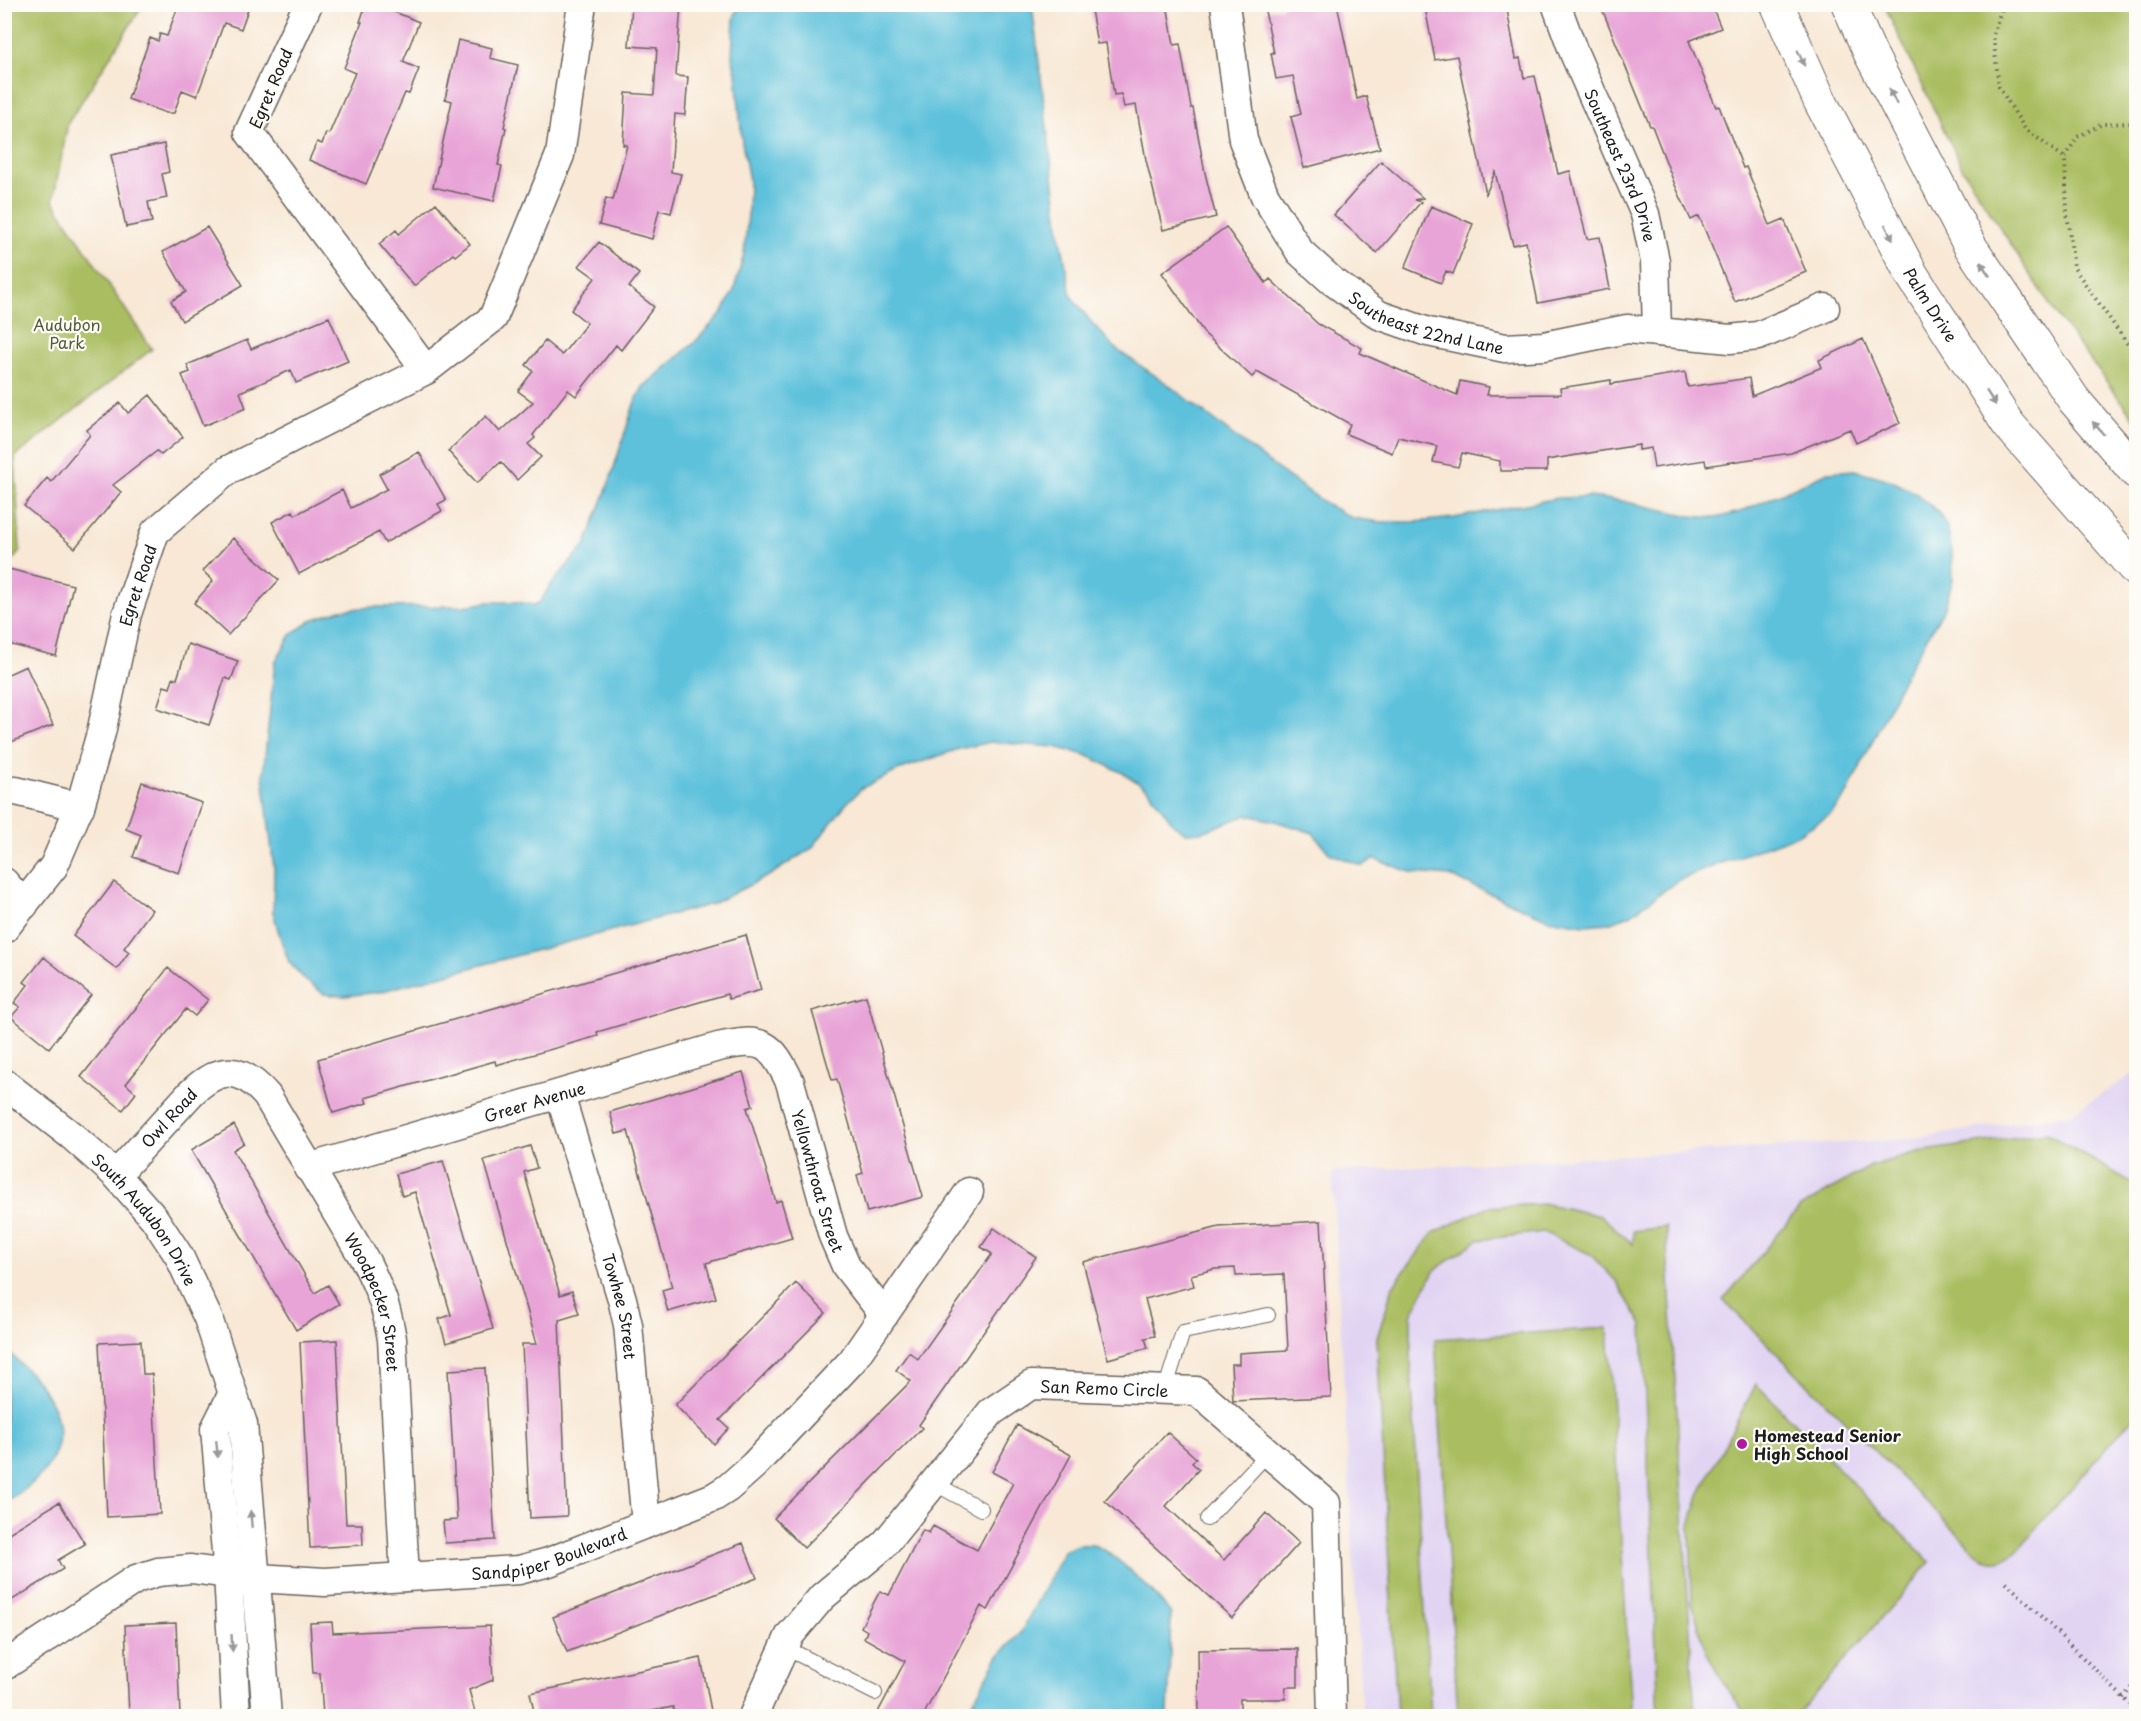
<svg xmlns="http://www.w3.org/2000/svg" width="2141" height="1721" viewBox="0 0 2141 1721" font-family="'Playpen Sans',sans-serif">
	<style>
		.built { fill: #e1d4f3 }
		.green { fill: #aabd61; stroke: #636c3e; stroke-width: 1.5 }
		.water { fill: #5dc1db; stroke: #3c6e7c; stroke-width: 1.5 }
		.building { fill: #e8a4d7 }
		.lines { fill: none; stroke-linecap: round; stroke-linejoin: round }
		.lane-casing { stroke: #69635d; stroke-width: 16 }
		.street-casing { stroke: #69635d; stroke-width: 31 }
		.secondary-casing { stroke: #69635d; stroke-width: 35 }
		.path { stroke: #69635d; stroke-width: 4; stroke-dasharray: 1.5 4.5; stroke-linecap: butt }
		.lane { stroke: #fff; stroke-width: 14 }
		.street { stroke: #fff; stroke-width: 28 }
		.secondary { stroke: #fff; stroke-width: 33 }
		.oneway { fill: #999 }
		.poi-dot { fill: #b5179e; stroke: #fdfcf7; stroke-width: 2 }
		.labels { text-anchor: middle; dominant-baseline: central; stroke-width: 4.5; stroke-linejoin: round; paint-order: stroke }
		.street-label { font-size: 16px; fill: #1c1c1c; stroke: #fdfcf7 }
		.park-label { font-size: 16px; fill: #555c38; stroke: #fdfcf7 }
		.poi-label { font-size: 16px; font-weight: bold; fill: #1c1c1c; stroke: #fdfcf7; text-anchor: start }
	</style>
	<rect width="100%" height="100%" fill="#fdfcf7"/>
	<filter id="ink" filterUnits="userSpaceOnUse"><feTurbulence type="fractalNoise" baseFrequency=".0167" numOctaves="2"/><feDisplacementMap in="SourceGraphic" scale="12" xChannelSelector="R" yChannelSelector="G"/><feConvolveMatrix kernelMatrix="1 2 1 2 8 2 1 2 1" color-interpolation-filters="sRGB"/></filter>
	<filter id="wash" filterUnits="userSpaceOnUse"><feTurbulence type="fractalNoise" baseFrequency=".008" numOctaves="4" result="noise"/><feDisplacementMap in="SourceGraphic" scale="24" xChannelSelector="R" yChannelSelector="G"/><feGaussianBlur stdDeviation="1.35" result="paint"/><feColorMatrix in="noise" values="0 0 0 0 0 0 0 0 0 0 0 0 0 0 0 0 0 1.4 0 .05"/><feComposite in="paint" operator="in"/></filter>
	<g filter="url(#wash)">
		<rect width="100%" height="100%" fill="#f8e8d5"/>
		<!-- built -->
		<path class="built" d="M2136,1072v644h-774l-30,-544 577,-33 161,-25z"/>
		<!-- green -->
		<path class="green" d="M5,4l138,1 -75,118 -15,78 99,148 -137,108 5,94 -15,19z
			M1884,5h252v416l-81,-108 -92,-143z
			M2046,1133l90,52v229l-120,138c-13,9 -21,13 -35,5l-258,-257 77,-93 71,-41 46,-14z
			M1547,1204l54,12 32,28v-13l33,-4 29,489h-36l-17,-391 -26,-44 -26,-27 -47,-22 -65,8 -43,30 -24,45v53l20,348h-34l-20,-378 16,-52 40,-53 54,-26z
			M1608,1328l24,388h-174l-23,-377z
			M1756,1384l174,178 -134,154h-46l-7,-5 -20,-29 -17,-31 -14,-48 -2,-78 9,-30z"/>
		<!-- water -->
		<path class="water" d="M739,5h293l28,228 11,63 21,27 24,26 50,34 102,79 57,41 27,15 29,4h34l39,-4 104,-20 32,-1 32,4 69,15 24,2 25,-6 88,-40 27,-2 35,10 24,12 23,19 10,16 5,24 1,28 -8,28 -42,71 -56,116 -17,21 -33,20 -76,28 -42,17 -49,35 -21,8 -25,2 -36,-6 -98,-43 -37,-3 -39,-14 -12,7 -33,-13 -16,-20 -38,-12 -28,-6 -45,17 -16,1 -13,-9 -24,-34 -26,-17 -37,-18 -31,-8 -64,-5 -32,7 -55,19 -42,20 -17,17 -33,43 -42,27 -58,29 -333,88 -35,4 -20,-2 -19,-14 -16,-18 -9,-25 -7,-25 1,-43 -11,-94 12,-113 16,-27 21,-15 28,-10 34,-3 89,-1 27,-4h28l16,3 6,-3 9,-15 37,-43 24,-64 24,-76 9,-17 51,-44 28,-30 12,-23 10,-36 4,-40 1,-33 -7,-39 -6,-70 -4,-15 2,-39z
			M5,1348c12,13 28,26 38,41 35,51 8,86 -38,114z
			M1077,1545c6,0 13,-1 19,1 18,6 64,52 75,68l-3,102h-203l33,-59 23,-25 43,-81z"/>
		<g id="blocks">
			<!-- building -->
			<path class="building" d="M179,4h71l-9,25 -17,-6 -27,73 -15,-6 -8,23h-8l-38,-14 22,-61 8,3 2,-7 7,2z
				M366,4h9l44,18 -16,40 16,7 -10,25 -4,-1 -39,91 -57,-24 8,-18 5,2 4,-11 3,1 26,-61 -11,-5 18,-46h-2z
				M632,4h49l-5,72 12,1 -3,38 -10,-1 -4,58 10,2 -10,39 -12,-3 -7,29 -53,-14 7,-27 7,2 14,-55h-4l3,-52 28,2 3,-47 -28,-2z
				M1090,4h77l7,41 6,-1 11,64h2l12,65 11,44 -53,13 -17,-70 -10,-55 -12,2 -3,-13 -7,1 -8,-52 -9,1z
				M1283,4h54l20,95 9,-3 14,52 -76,20 -13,-51 10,-3 -8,-38 -17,3 -5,-26h3l-9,-42 18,-4z
				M1439,4h67l10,55 4,-1 4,20 11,-2 23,98 12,-3 17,68 13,-2 10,52 -72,14 -12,-61 -13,3 -18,-73 -9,22 -29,-138 -22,4 -10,-53z
				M1600,4h111l10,24 -32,13 27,66 3,-1 24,62 3,-1 24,58 14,-6 22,53 -71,30 -36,-86 -8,4 -16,-35 -23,-59h-2z
				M458,40l34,8 -2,10 28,7 -14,62 2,1 -8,37 4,1 -8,35 -61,-14 19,-86 -7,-2z
				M164,144l5,28 -7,2 5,24 -19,4 4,20 -26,5 -15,-72z
				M1381,161l42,37 -9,2 7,2 -44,51 -43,-38z
				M436,203l34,41 -15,12 -2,-2 -39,32 -35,-42 17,-14 3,4z
				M1431,206l42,18 -20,50 -7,-3 -5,12 -36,-15z
				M207,227l36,58 -61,36 -11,-20 15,-9 -23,-40z
				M1226,227l40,56 4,-4 48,45 44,24 -2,5 97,42 3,-14 29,6 -2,8 74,-1 -1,-6 51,-8v4l74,-12 3,15 61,-9 3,18 70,-29 -3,-7 44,-21 37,84 -44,20 -6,-14 -59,24 -85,13 -1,-6 -51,8 -3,-20 -12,2v-5l-92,15v11h-47v-10l-38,-8 -4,14 -25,-5 4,-16 -39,-9 -6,16 -46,-19 4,-10 -93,-52 -5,5 -47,-43 -43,-61z
				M599,242l40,32 -10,13 25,20 -33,43 -5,-5 -40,51 -8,-6 -35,45 2,3 -7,6 13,13 -24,23 -16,-18 -24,21 -29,-32 38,-35 14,16 33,-30 -15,-11 15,-20 -7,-6 19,-24 17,14 25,-32 -16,-13 24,-32 -16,-12z
				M329,317l19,44 -52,22 -5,-13 -51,22 6,16 -43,18 -21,-51 8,-3 -3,-7 60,-25 4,9z
				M150,395l33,42 -22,18 -4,-4 -44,34 8,7 -46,56 -51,-42 23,-28 4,4 39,-47 -3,-5 33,-27 8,10z
				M419,452l27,48 -8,4 4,7 -57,32 -6,-11 -80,42 -27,-52 21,-11 2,4 47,-25 9,18 36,-19 -8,-15z
				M233,538l46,42 -51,55 -34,-32 19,-22 -10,-10z
				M9,569l64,16 -17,71 -52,-13v-54z
				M188,644l50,17 -7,19 -6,-2 -16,47 -52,-17 7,-22 6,2 3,-10 4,1z
				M26,666l27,59 -49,20v-69z
				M142,782l60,21 -23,70 -46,-16 8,-22 -15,-6z
				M114,882l38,28 -28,38 5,4 -12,17 -44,-33z
				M746,935l15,55 -32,9 -2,-5 -130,38 1,4 -102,29 -1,-4 -130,37 2,5 -34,10 -15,-54z
				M44,957l47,38 -42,53 -38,-31 9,-10 -6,-4 14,-18 -4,-3z
				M168,968l40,32 -13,16 -9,-7 -60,75 10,9 -13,17 -42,-33z
				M866,996l57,201 -56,15 -10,-37 6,-2 -26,-94 -5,1 -20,-69z
				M743,1072l10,34 -6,2 29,94 5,-2 11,38 -86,25 10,35 -48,14 -6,-22 10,-3 -44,-156 -12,3 -6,-22z
				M234,1125l10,18 -11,7 82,143 13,-8 11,19 -43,26 -105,-180z
				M530,1146l7,22 -13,4 36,123 12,-4 7,23 -20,6 8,196 -37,2 -8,-174h15l-53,-184z
				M443,1161l50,168 -47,14 -7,-24 12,-4 -36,-123 -13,4 -6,-22z
				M1321,1221l10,176 -98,4 -2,-37h8v-11l49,-3 -4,-76 -48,2 -1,-8 -20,1 -24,6 3,11 -49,13 10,37 -10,2 3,10 -40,11 -25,-97 136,-35z
				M994,1228l42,29 -117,168 3,3 -118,120 -30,-30 137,-137 -15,-11 13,-18 9,7 74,-105 -11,-7z
				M796,1283l30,30 -106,107 9,8 -15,16 -39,-39z
				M337,1340l9,184h16l1,21 -53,3 -10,-206z
				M141,1341l2,33h9l8,140 -53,3 -8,-174z
				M485,1368l10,172 -50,3 -2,-22 14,-1 -9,-150z
				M1017,1425l54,30 -83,155 -7,-4 -58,110h-47l29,-55 -41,-23 3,-7 -6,-4 19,-36 9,4 34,-65 6,3 4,-7 44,24 36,-67 -21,-11z
				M1167,1432l29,26 -4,5 7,6 -33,37 58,54 42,-47 33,30 -67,75 -127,-117z
				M59,1502l26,42 -27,16 5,9 -59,36v-69z
				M743,1543l14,35 -190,74 -14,-35z
				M332,1622l1,11 157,-7 3,54 -24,10 7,26h-153l-3,-43h-7l-3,-50z
				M176,1623l4,93h-51l-4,-91z
				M1298,1649v38h-12l-1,12h-45v17h-41l-1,-66z
				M701,1658l11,58h-37l-2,-9 -46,9h-92l-5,-23z"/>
		</g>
	</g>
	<g filter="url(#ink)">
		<use href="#blocks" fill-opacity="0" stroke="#69635d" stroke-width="1.5"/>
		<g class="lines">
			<defs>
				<path id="lane" d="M1165,1390l18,-58 85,-17
					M934,1483l47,26
					M1207,1519l61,-66
					M784,1647l91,46"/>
				<g id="street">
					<path d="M308,4l-59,128 177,238 67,-52 67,-163 22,-151"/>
					<path id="s1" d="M1225,4l18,136 22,56 35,56 31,28 48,35 49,17 77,16 39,-2 83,-17 103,10 28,-3 67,-28"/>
					<path id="s2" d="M1556,4l18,49 71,161 10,47 2,71"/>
					<path d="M4,792l12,-1 64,16"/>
					<path d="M4,882l20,23"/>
					<path id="s3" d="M4,929l50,-63 27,-63 20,-70 26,-119 28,-82 73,-62 198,-100"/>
					<path id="s4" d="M4,1083l68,53 44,39 38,43 25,38 29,62 35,106 24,292"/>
					<path id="s5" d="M560,1095l62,204 6,26 18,199"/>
					<path id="s6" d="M308,1168l410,-121c44,-10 53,-5 72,35l43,154 13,30 38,49"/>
					<path id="s7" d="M116,1175l75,-82c29,-28 50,-27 76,3l99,166c14,28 21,46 26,77l13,238"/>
					<path d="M232,1395l-17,34 13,145 8,142"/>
					<path id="s8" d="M4,1666l132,-87 22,-7 33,-3 66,9 68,4 194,-12 30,-8 165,-65 14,-9 26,-23 98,-104 117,-169"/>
					<path id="s9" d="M753,1716l37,-81 32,-38 61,-51 108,-134 40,-27 166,6 129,112 6,213"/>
				</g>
				<g id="secondary">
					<path id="s10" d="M1777,4l43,97 92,174 96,149 128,146"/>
					<path d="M1848,4l22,49 100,193 104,154 62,72"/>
				</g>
			</defs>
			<!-- lane casing -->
			<use href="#lane" class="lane-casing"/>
			<!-- street casing -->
			<use href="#street" class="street-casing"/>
			<!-- secondary casing -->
			<use href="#secondary" class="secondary-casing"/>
			<!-- path -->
			<path class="path" d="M2003,4l-10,31 6,52 26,42 40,29
				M2136,123l-34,1 -25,13 -12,21 2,55 7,55 62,88
				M2006,1582l130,128
				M2123,1698l13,-16"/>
			<!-- lane -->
			<use href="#lane" class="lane"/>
			<!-- street -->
			<use href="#street" class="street"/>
			<!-- secondary -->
			<use href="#secondary" class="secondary"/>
		</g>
		<!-- one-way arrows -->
		<defs><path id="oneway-solid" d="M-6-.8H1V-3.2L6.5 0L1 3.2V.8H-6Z" transform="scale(1.5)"/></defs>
		<g class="oneway">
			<use href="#oneway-solid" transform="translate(1801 58) rotate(66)"/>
			<use href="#oneway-solid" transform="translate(1893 97) rotate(-117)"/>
			<use href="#oneway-solid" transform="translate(1889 232) rotate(62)"/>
			<use href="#oneway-solid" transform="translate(1985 269) rotate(-124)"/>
			<use href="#oneway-solid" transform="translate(1991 398) rotate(57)"/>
			<use href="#oneway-solid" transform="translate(2098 428) rotate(-131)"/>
			<use href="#oneway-solid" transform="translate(217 1449) rotate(85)"/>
			<use href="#oneway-solid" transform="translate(251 1519) rotate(-95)"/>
			<use href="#oneway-solid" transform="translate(232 1643) rotate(87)"/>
		</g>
	</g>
	<!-- markers -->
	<circle class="poi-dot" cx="1742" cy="1444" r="6"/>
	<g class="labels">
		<!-- street labels -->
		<g class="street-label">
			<text transform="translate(270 88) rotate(-67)">Egret Road</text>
			<text stroke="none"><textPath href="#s2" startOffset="174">Southeast 23rd Drive</textPath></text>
			<text stroke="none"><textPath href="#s10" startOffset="338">Palm Drive</textPath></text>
			<text stroke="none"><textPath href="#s1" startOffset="412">Southeast 22nd Lane</textPath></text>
			<text stroke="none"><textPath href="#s3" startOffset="374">Egret Road</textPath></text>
			<text stroke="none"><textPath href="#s6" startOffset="236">Greer Avenue</textPath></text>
			<text stroke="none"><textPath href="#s7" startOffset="78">Owl Road</textPath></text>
			<text stroke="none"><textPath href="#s6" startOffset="622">Yellowthroat Street</textPath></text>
			<text stroke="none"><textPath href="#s4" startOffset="198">South Audubon Drive</textPath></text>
			<text stroke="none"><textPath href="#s7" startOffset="435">Woodpecker Street</textPath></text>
			<text stroke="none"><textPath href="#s5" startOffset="220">Towhee Street</textPath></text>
			<text stroke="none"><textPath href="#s9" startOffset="512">San Remo Circle</textPath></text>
			<text stroke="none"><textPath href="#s8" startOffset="576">Sandpiper Boulevard</textPath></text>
		</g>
		<!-- park labels -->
		<g class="park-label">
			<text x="67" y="324">Audubon<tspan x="67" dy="18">Park</tspan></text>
		</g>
		<!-- poi labels -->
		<g class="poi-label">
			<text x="1754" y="1435">Homestead Senior<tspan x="1754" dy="18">High School</tspan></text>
		</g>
	</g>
	<!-- margin -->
	<rect width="2141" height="1721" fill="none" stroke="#fdfcf7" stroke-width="24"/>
</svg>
